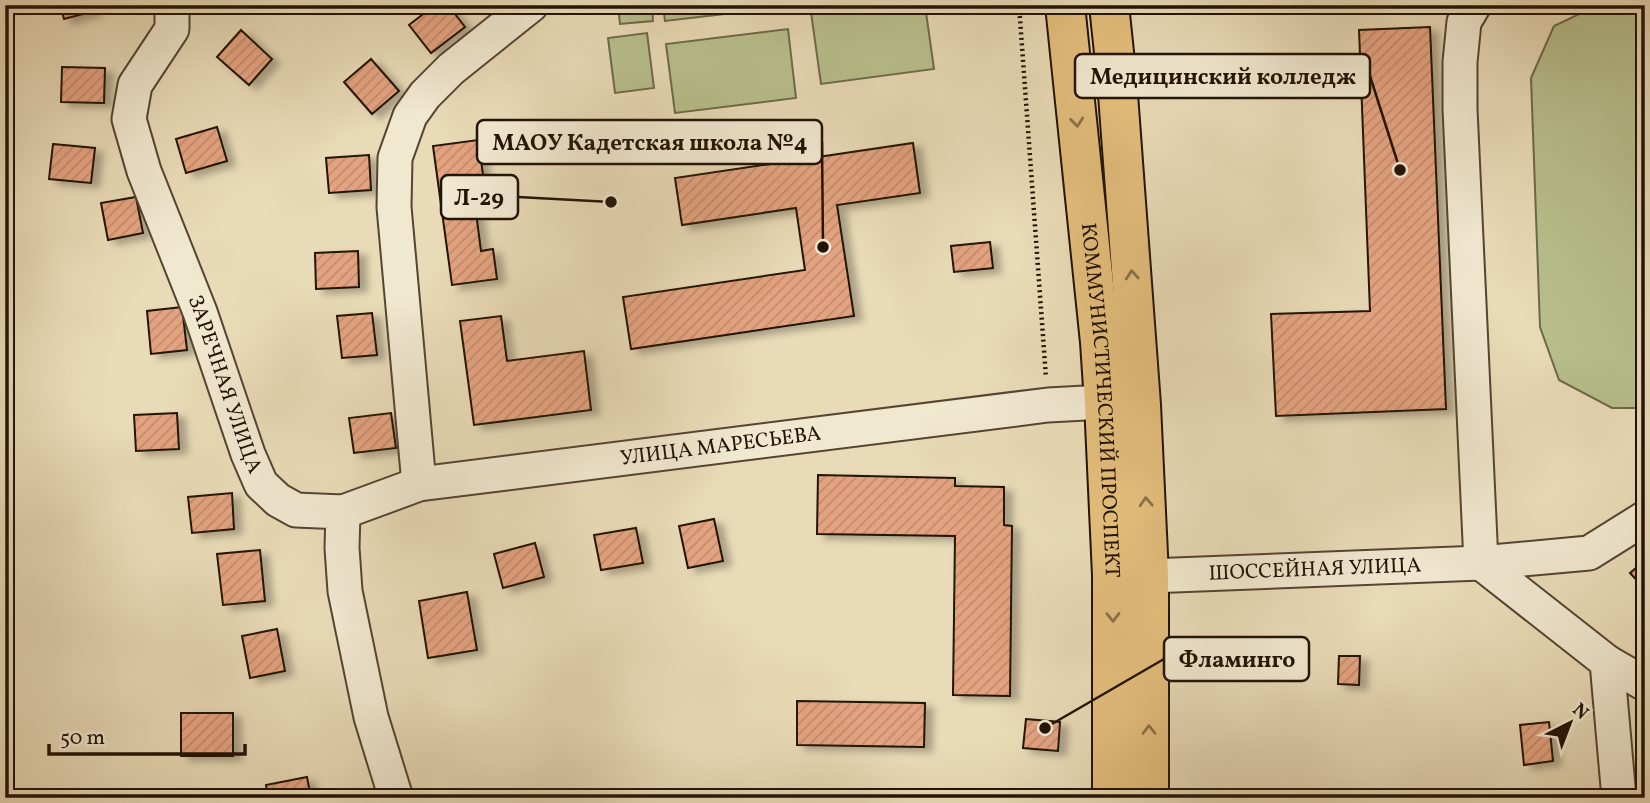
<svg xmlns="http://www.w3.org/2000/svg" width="1650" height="803" viewBox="0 0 1650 803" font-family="Vollkorn,serif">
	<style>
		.grass { fill: #b8c08d; stroke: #6d6a4a; stroke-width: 2 }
		.building { fill: url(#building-hatch); stroke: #221306; stroke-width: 2; filter: url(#shadow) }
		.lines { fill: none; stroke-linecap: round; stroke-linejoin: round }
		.minor-casing { stroke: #544532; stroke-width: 37 }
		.major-casing { stroke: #221306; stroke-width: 42 }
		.path { stroke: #221306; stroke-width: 4.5; stroke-dasharray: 2 3.5; stroke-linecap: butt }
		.minor { stroke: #f1e8d0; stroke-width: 33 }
		.major { stroke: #e4be7c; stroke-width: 38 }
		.oneway { stroke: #8d7147 }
		.labels { text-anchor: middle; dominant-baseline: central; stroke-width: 7; stroke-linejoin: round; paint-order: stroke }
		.street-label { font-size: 21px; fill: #221306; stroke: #f1e8d0 }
		.leader { fill: none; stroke: #221306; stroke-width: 2.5 }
		.callout-dot { fill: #221306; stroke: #f1e8d0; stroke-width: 2.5 }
		.callout { fill: #f1e8d0; stroke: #221306; stroke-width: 2.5 }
		.callout-label { font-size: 23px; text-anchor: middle; font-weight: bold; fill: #221306 }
	</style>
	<defs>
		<pattern id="building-hatch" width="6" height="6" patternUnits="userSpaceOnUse" patternTransform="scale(1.75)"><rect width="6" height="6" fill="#e4a380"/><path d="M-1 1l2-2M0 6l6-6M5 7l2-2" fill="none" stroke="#c38b6d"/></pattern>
		<filter id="shadow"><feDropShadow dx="8" dy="4.5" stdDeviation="3.5" flood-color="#0004"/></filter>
	</defs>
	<rect width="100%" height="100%" fill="#e9dbb7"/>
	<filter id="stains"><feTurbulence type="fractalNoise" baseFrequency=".00286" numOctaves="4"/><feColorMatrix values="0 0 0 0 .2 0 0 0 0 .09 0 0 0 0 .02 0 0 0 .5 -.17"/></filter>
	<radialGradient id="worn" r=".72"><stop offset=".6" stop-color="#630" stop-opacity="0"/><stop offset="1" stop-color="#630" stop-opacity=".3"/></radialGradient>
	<!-- grass -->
	<path class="grass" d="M618,5h34l1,16 -33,3z
		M663,5h87v6l-85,10z
		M810,5h115l9,64 -113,15z
		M1598,5h47v403h-33l-53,-28 -19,-53 -9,-249 23,-52z
		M788,29l8,69 -121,15 -9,-69z
		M647,33l7,55 -39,5 -7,-55z"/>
	<!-- building -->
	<path class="building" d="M60,5h32l2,6 -30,8z
		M435,5h13l17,22 -34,26 -22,-28z
		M1430,27l16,382 -170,7 -5,-102 99,-3 -11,-281z
		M241,30l31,29 -23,26 -32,-28z
		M371,59l28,32 -27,23 -28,-32z
		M62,67l43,1 -1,35 -43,-1z
		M217,127l10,34 -41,12 -10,-34z
		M478,140l8,55 -12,2 7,54 12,-2 4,30 -45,6 -19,-139z
		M913,143l7,50 -83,12 17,111 -223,33 -8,-52 182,-27 -9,-62 -114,17 -7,-47z
		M53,144l42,4 -4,35 -42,-4z
		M369,155l2,35 -42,3 -3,-35z
		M136,197l7,36 -35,7 -7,-37z
		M990,242l3,26 -39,4 -3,-26z
		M358,251l1,36 -43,2 -1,-36z
		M182,307l5,43 -36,4 -4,-43z
		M372,313l5,42 -35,3 -5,-42z
		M501,316l6,45 77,-10 7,59 -117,15 -14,-104z
		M177,413l2,36 -43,2 -2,-36z
		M391,413l5,35 -42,5 -5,-35z
		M818,475l137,3v8l49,1v38l8,1 -2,170 -57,-1 2,-159 -138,-2z
		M232,493l2,36 -42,4 -4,-36z
		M714,519l9,42 -35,7 -9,-42z
		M636,528l7,35 -42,7 -7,-35z
		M535,543l9,34 -41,11 -9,-34z
		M260,550l5,51 -42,4 -6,-51z
		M1645,560v29l-15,-16z
		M467,592l10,58 -49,8 -9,-57z
		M277,629l8,42 -35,7 -8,-42z
		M1339,656h21l-1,29 -21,-1z
		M797,701l128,2 -1,44 -127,-2z
		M181,713h52v43h-52z
		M1026,719l34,3 -2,29 -35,-3z
		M1549,722l4,39 -29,4 -4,-40z
		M307,777l4,21h-43l-2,-13z
		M1553,790l1,8h-30l-1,-5z"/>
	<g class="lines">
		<defs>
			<g id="minor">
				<path id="s1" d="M172,5v24l-37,56 -6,34 15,52 56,141 48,142 13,30 17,16 18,10 47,2 -1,36 3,43 26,126 25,81"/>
				<path d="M1474,5l-10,17 -4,40v47l21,454 126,99 12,136"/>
				<path d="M419,484l-25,-277 1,-49 15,-42 15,-21 26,-26 80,-64"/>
				<path id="s2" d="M343,512l76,-28 629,-79 56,-3"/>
				<path id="s3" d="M1149,576l332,-13 108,-10 56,-35"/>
				<path d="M1607,662l38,22"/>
			</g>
			<g id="major">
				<path id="s4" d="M1065,5l35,337 4,60 8,173v223"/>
				<path d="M1109,5l8,76 24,324 8,171v222"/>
			</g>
		</defs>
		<!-- minor casing -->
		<use href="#minor" class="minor-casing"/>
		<!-- major casing -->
		<use href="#major" class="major-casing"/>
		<!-- path -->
		<path class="path" d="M1019,5l27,373"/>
		<!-- minor -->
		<use href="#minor" class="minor"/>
		<!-- major -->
		<use href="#major" class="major"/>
	</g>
	<!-- one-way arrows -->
	<defs><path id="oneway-chevron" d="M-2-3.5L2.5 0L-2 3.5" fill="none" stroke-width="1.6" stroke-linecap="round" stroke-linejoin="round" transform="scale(1.75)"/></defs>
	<g class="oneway">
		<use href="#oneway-chevron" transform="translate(1077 122) rotate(84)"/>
		<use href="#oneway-chevron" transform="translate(1132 275) rotate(-94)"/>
		<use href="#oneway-chevron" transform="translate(1146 502) rotate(-93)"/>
		<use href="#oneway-chevron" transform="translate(1113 617) rotate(89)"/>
		<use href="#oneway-chevron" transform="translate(1149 730) rotate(-90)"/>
	</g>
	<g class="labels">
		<!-- street labels -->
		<g class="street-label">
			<text stroke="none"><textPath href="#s1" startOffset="408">ЗАРЕЧНАЯ УЛИЦА</textPath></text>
			<text stroke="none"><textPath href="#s4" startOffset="397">КОММУНИСТИЧЕСКИЙ ПРОСПЕКТ</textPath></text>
			<text stroke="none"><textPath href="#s2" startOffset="385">УЛИЦА МАРЕСЬЕВА</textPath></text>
			<text stroke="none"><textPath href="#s3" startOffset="166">ШОССЕЙНАЯ УЛИЦА</textPath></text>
		</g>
	</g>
	<!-- callouts -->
	<path class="leader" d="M1400 170L1370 76M823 247L822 142M611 202L518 197M1045 728L1164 659"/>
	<g class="callout-dot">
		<circle cx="1400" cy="170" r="7"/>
		<circle cx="823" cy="247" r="7"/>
		<circle cx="611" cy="202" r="7"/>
		<circle cx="1045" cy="728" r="7"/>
	</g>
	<g class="callout">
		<rect x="1075" y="54" width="295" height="44" rx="7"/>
		<rect x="477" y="120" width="345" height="44" rx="7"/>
		<rect x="441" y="175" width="77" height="44" rx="7"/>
		<rect x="1164" y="637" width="145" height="44" rx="7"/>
	</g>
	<g class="callout-label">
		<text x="1223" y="84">Медицинский колледж</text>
		<text x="650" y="150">МАОУ Кадетская школа №4</text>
		<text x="479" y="205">Л-29</text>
		<text x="1237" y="667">Фламинго</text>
	</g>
	<!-- margin -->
	<rect width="1650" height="803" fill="none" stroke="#e9dbb7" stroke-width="28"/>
	<rect x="7" y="7" width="1636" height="789" fill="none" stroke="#221306" stroke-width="3.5"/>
	<rect x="14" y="14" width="1622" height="775" fill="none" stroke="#221306" stroke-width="2"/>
	<!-- north arrow -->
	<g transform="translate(1570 723) rotate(42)" stroke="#f1e8d0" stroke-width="5" paint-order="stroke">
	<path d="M0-5L12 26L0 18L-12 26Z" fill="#221306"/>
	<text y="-10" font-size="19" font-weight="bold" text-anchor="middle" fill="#221306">N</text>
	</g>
	<!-- scale -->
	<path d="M49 744v10h196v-10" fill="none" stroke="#221306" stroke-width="3.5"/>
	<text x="60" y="744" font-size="21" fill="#221306" stroke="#f1e8d0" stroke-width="5" paint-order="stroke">50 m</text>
	<rect width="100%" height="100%" filter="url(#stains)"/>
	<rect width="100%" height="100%" fill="url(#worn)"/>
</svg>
